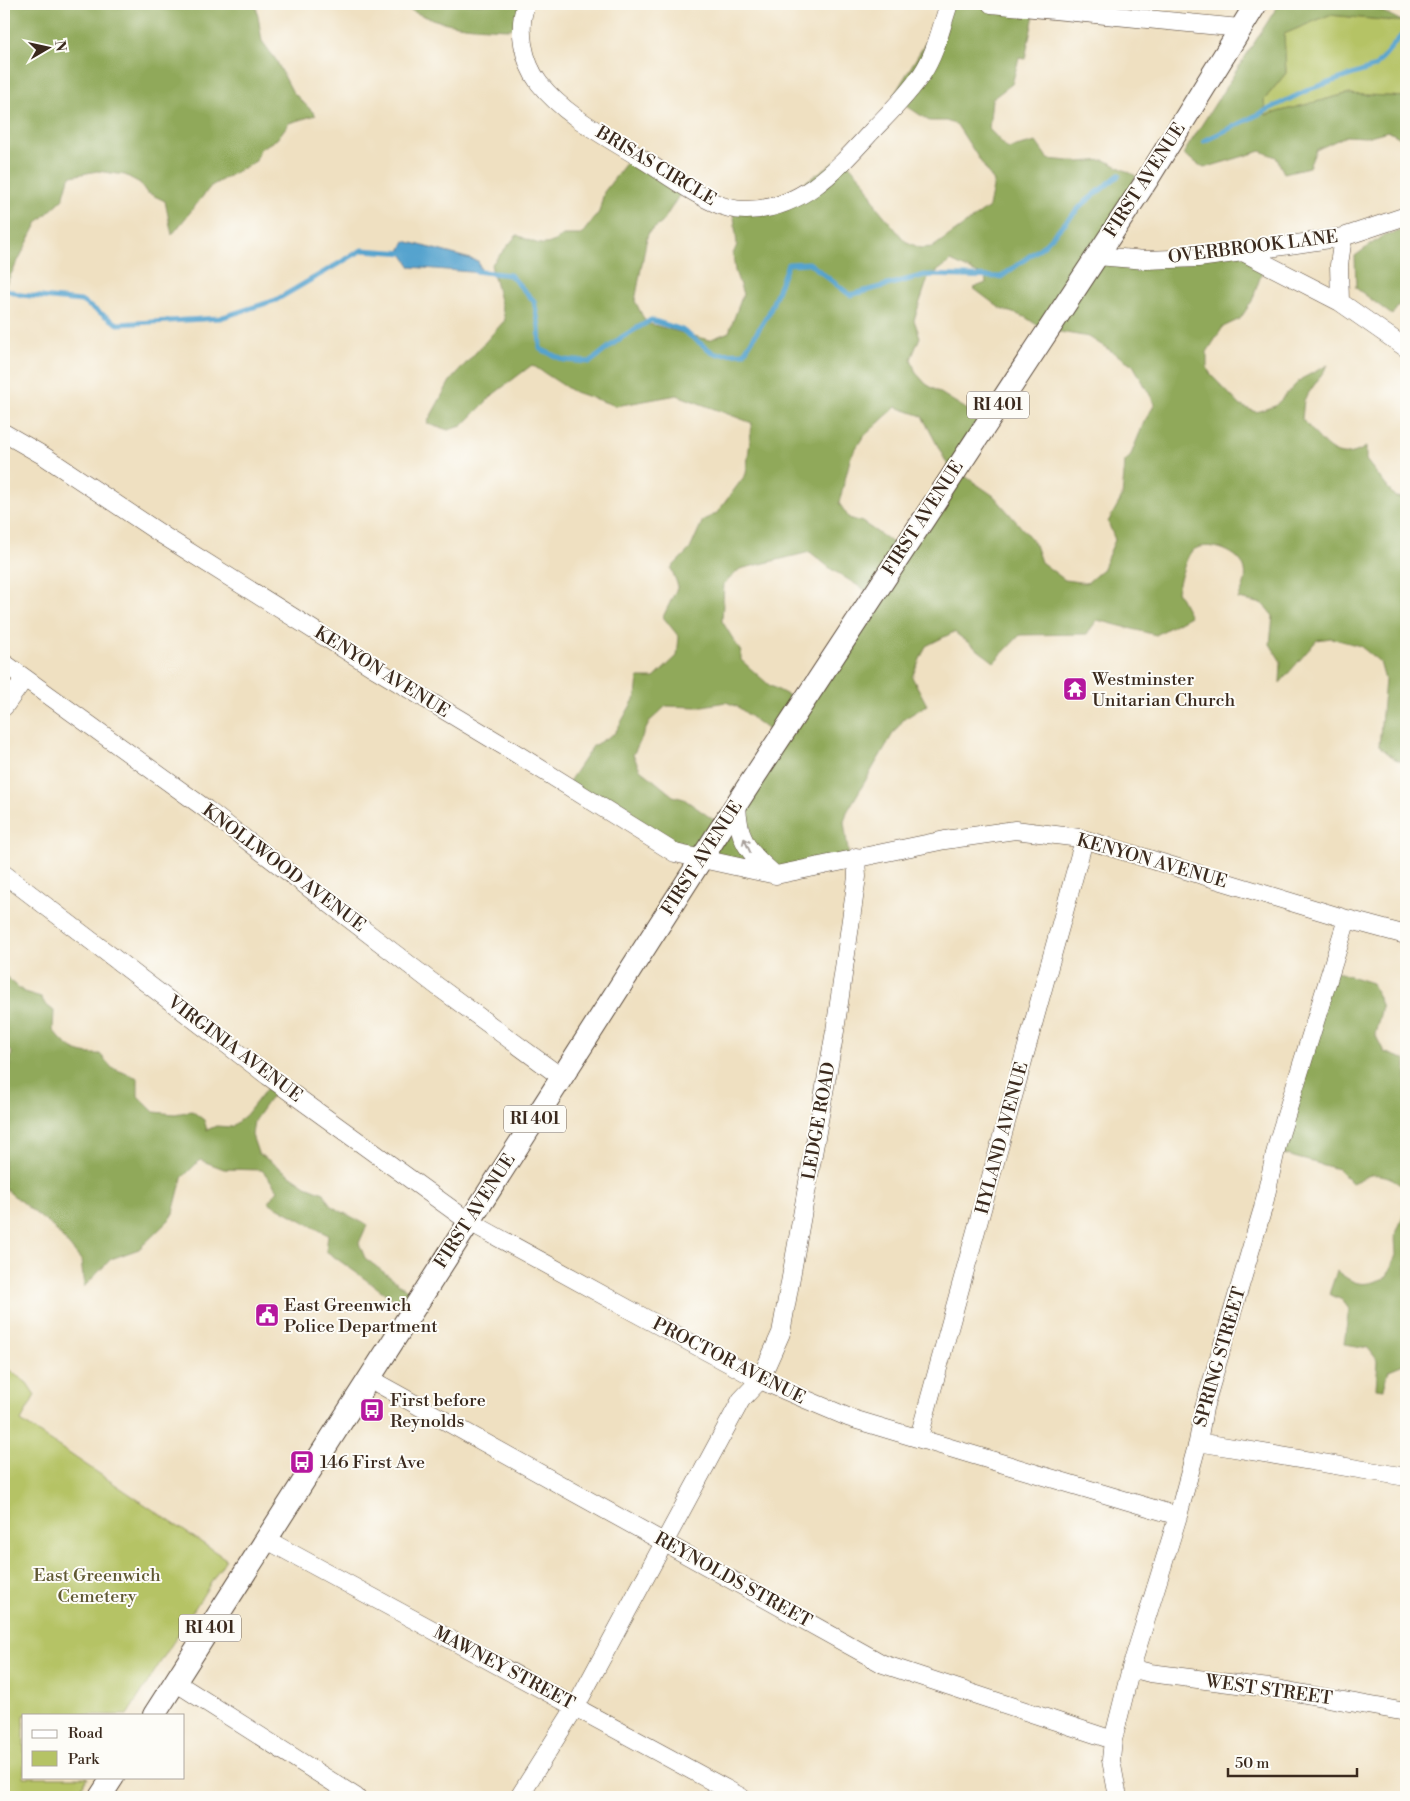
<svg xmlns="http://www.w3.org/2000/svg" width="1410" height="1801" viewBox="0 0 1410 1801" font-family="'Libre Bodoni',serif">
	<style>
		.green { fill: #b5c365; stroke: #787642 }
		.forest { fill: #90a95a; stroke: #666a3c; fill-rule: evenodd }
		.water { fill: #55a3ce; stroke: #486676 }
		.lines { fill: none; stroke-linecap: round; stroke-linejoin: round }
		.stream { stroke: #55a3ce; stroke-width: 5 }
		.minor-casing { stroke: #564536; stroke-width: 19 }
		.major-casing { stroke: #564536; stroke-width: 24 }
		.minor { stroke: #fff; stroke-width: 18 }
		.major { stroke: #fff; stroke-width: 22 }
		.oneway { stroke: #a79f9a }
		.labels { text-anchor: middle; dominant-baseline: central; stroke-width: 4; stroke-linejoin: round; paint-order: stroke }
		.shield { fill: #fdfcf7; stroke: #75695f; stroke-width: 1 }
		.shield-label { font-size: 16px; font-weight: bold; fill: #3b2a1e }
		.street-label { font-size: 18px; fill: #3b2a1e; stroke: #fdfcf7 }
		.poi-label { font-size: 18px; fill: #3b2a1e; stroke: #fdfcf7; text-anchor: start }
		.park-label { font-size: 18px; fill: #605833; stroke: #fdfcf7 }
	</style>
	<rect width="100%" height="100%" fill="#fdfcf7"/>
	<filter id="ink" filterUnits="userSpaceOnUse"><feTurbulence type="fractalNoise" baseFrequency=".02" numOctaves="2"/><feDisplacementMap in="SourceGraphic" scale="10" xChannelSelector="R" yChannelSelector="G"/><feConvolveMatrix kernelMatrix="1 2 1 2 8 2 1 2 1" color-interpolation-filters="sRGB"/></filter>
	<filter id="wash" filterUnits="userSpaceOnUse"><feTurbulence type="fractalNoise" baseFrequency=".0096" numOctaves="4" result="noise"/><feDisplacementMap in="SourceGraphic" scale="20" xChannelSelector="R" yChannelSelector="G"/><feGaussianBlur stdDeviation="1.12" result="paint"/><feColorMatrix in="noise" values="0 0 0 0 0 0 0 0 0 0 0 0 0 0 0 0 0 1.4 0 .05"/><feComposite in="paint" operator="in"/></filter>
	<g filter="url(#wash)">
		<rect width="100%" height="100%" fill="#efe0c1"/>
		<!-- green -->
		<path class="green" d="M1329,15l77,7v75l-60,-3 -80,21 -2,-15 22,-27 -2,-39z
			M4,1366l23,17 8,12 -14,26 205,138 -99,156h-103v62h64l-13,20h-71z"/>
		<!-- forest -->
		<path class="forest" d="M4,4h252l6,37 14,19 16,31 24,24 -27,8 -12,16 -17,10 -4,12 -45,25 -39,49 -7,-34 -19,-9 -6,-9 -15,-8 -28,-4 -25,5 -3,2 -6,21 -25,23 -34,66z
			M399,4h121l-4,24 -8,1c-43,-2 -71,-3 -109,-25z
			M949,4h55l31,6 -10,49 -6,-1 -7,26 -20,15 -3,30 19,20 28,-7 12,17 31,3 26,-2 31,16 -36,78 159,-6 4,21 -11,32 -12,18 -17,8 -16,25v15l4,8 30,31 15,6 19,-6 26,-27 27,-14 -24,35 -2,19c21,22 32,48 64,28v13l29,37 11,1v265l-11,-4 -16,-13 6,-66 -5,-18 -20,-16 -29,-8 -14,2 -37,43 1,-21 -11,-18 3,-28 -10,-12 -25,-5c5,-11 11,-22 5,-34 -7,-15 -38,-25 -51,-14 -6,5 -13,32 -15,40l13,25 -34,19 -59,-15 -10,14 -67,1 -26,27 -40,-30 -28,14 -14,31 15,28 -23,14 -10,13 -47,80 -3,10 5,35 -79,12 -73,-11 -129,-75 25,-37 22,-13 21,-37 2,-18h16l23,-22 2,-19 -16,-20 15,-31 -7,-18 19,-19 13,-29 13,-6 30,-40 6,-51 -75,-28 -61,11 -44,-15 -40,-26 -37,28 -33,33 -14,4 -21,-7 23,-42 55,-61 -14,-55 26,-30c21,9 28,15 46,0h18l18,-23 5,-20 26,-34 53,31 -21,34 -13,9 -2,5 -12,64 11,22 63,17 20,-8 14,-38 -8,-23 -2,-17 4,-9 -4,-39 52,-10 57,-39 23,25 12,25 28,34 15,7 13,-1 56,-40 5,-25 -37,-57 -11,-4h-17l-34,-23 -1,-3zM951,261l34,16 1,6 -13,5 28,21 24,8 18,12 46,8 44,28 22,39 -11,18 -14,35 -5,4 -3,36 -14,25 7,18 -13,30 -15,13 -22,-3 -24,-18 -7,-20 -40,-46 -35,-24 25,-52 -58,-36 -10,-11 -5,-14 9,-22 -6,-17 14,-42zM896,407l26,9 31,59 -51,74 -40,-27 -13,-4 -10,-15 12,-47 12,-19zM810,552l21,17 42,26 -74,106 -30,-16 -28,-25v-8l-19,-31 2,-37 16,-15zM726,702l12,5 41,31 -58,87 -37,-26 -11,-3 -33,-27 -7,-14 17,-34 16,-15 31,1z
			M1279,4h94l2,4 29,14 -75,-7 -45,19 2,39 -22,27 2,15 80,-21 60,3v44l-18,-10 -22,6 -20,-1 -30,14 -7,17 -25,6 -8,-16 -15,-6 -57,17 -21,-14z
			M1406,229v66l-14,20 -36,-27 -1,-32 26,-19z
			M1331,970l41,13 10,24 -7,27 9,18 22,8v137c-1,-15 -20,-24 -35,-22 -6,1 -13,6 -19,8l-14,-14 -59,-16z
			M4,975l20,17 17,5 4,7 9,7 -1,19c15,18 23,25 47,24l12,14 26,10v18l16,16 21,2 17,-3 12,9 3,10 9,-4 15,1 15,-12 28,-36 6,5 -26,37 -2,14 6,18 48,33 18,7 7,13 36,19 -8,18 6,15 54,41 -8,13 -85,-61 2,-16 -60,-33 10,-12 -16,-20 -38,-1 -24,-9 -18,18 -10,39 -33,32 -28,10 -27,28 -3,-27 -27,-32 -50,-40v-116l5,-2 3,-18 -8,-8z
			M1406,1209v154l-17,7 -5,19 -8,-1 2,-27 -10,-13 -24,-4 5,-35 -7,-9 -13,-6 8,-23c20,16 28,15 50,6l9,-22 -1,-19z"/>
		<!-- water -->
		<path class="water" d="M405,241l73,20 4,12 -71,-6 -11,-16z"/>
		<g class="lines">
			<!-- stream -->
			<path class="stream" d="M1204,141l106,-52 65,-22 31,-37
				M475,271l35,4 24,26 5,25 1,23 24,11 26,2 32,-25 29,-17 31,10 33,24 29,-1 25,-40 19,-49 21,-1 41,32 75,-20 76,2 42,-31 40,-42 36,-29
				M4,289l17,6 60,6 37,23 102,-6 56,-18 86,-50 44,3"/>
		</g>
	</g>
	<g filter="url(#ink)">
		<g class="lines">
			<defs>
				<path id="minor" d="M526,4c-9,24 -3,58 13,79 26,33 68,54 103,76 23,14 46,32 71,43 10,5 21,8 32,8 56,1 93,-42 127,-79 17,-18 36,-36 50,-57 14,-21 19,-47 27,-70
					M991,4l249,24
					M1243,252l97,50 66,46
					M1097,256l49,4 52,-2 45,-6 100,-15 63,-21
					M1340,302l-1,-37 4,-28
					M4,433l40,23 120,80 210,132 130,78 171,107 101,22 169,-35 70,-10 65,8 267,81 59,16
					M4,663l202,146 231,177 124,91
					M4,707l21,-29
					M737,804c1,38 11,47 38,71
					M4,874l264,202 200,145 175,96 117,63 90,38 328,98
					M370,1379l513,285 230,76
					M919,1437l165,-597
					M1198,1442l208,35
					M267,1540l474,257
					M1131,1668l19,5 127,16 129,23
					M175,1682l181,115
					M519,1797l57,-91 165,-306 19,-20 21,-47 54,-302 22,-154 -1,-20
					M1118,1797l-7,-37 2,-20 18,-72 47,-152 20,-74 6,-34 59,-200 15,-67 69,-222"/>
				<path id="major" d="M154,1715l589,-921 404,-614 109,-176
					M100,1797l13,-20"/>
			</defs>
			<!-- minor casing -->
			<use href="#minor" class="minor-casing"/>
			<!-- major casing -->
			<use href="#major" class="major-casing"/>
			<!-- minor -->
			<use href="#minor" class="minor"/>
			<!-- major -->
			<use href="#major" class="major"/>
		</g>
		<!-- one-way arrows -->
		<defs><path id="oneway-shaft" d="M-6 0H5M1.5-3L5.5 0L1.5 3" fill="none" stroke-width="1.6" stroke-linecap="round" stroke-linejoin="round" transform="scale(1.25)"/></defs>
		<use class="oneway" href="#oneway-shaft" transform="translate(747 845) rotate(-114)"/>
	</g>
	<!-- icons -->
	<defs>
		<symbol id="temple-square" viewBox="-11 -11 22 22"><rect x="-9" y="-9" width="18" height="18" rx="4" fill="#b5179e" stroke="#fdfcf7"/><path d="M0-6L5-2H3V0L6.5 2.5H4V6H1.5V3h-3V6H-4V2.5H-6.5L-3 0V-2H-5Z" fill="#fff"/></symbol>
		<symbol id="civic-square" viewBox="-11 -11 22 22"><rect x="-9" y="-9" width="18" height="18" rx="4" fill="#b5179e" stroke="#fdfcf7"/><path d="M-.6-6.5H3V-4.5H.6V-3L4-1V1h2V6H-6V1h2V-1L-.6-3ZM-1.2 2.5V6h2.4V2.5Z" fill="#fff"/></symbol>
		<symbol id="bus-square" viewBox="-11 -11 22 22"><rect x="-9" y="-9" width="18" height="18" rx="4" fill="#b5179e" stroke="#fdfcf7"/><path d="M-5-6H5V4H4V6H2V4H-2V6H-4V4H-5ZM-3.5-4V0h7V-4ZM-3.5 1.2v1.5H-2V1.2ZM2 1.2v1.5H3.5V1.2Z" fill="#fff"/></symbol>
	</defs>
	<g fill-rule="evenodd">
		<use href="#temple-square" x="1061" y="675" width="28" height="28"/>
		<use href="#civic-square" x="253" y="1301" width="28" height="28"/>
		<use href="#bus-square" x="358" y="1396" width="28" height="28"/>
		<use href="#bus-square" x="288" y="1448" width="28" height="28"/>
	</g>
	<g class="labels">
		<!-- shield labels -->
		<g class="shield">
			<rect x="967" y="391.5" width="62" height="27" rx="4"/>
			<rect x="504" y="1105.5" width="62" height="27" rx="4"/>
			<rect x="179" y="1614.5" width="62" height="27" rx="4"/>
		</g>
		<g class="shield-label">
			<text x="998" y="405">RI 401</text>
			<text x="535" y="1119">RI 401</text>
			<text x="210" y="1628">RI 401</text>
		</g>
		<!-- street labels -->
		<g class="street-label">
			<text transform="translate(656 166) rotate(31)">BRISAS CIRCLE</text>
			<text transform="translate(1145 180) rotate(-57)">FIRST AVENUE</text>
			<text transform="translate(1253 247) rotate(-7)">OVERBROOK LANE</text>
			<text transform="translate(923 518) rotate(-57)">FIRST AVENUE</text>
			<text transform="translate(382 672) rotate(32)">KENYON AVENUE</text>
			<text transform="translate(702 858) rotate(-57)">FIRST AVENUE</text>
			<text transform="translate(1152 861) rotate(16)">KENYON AVENUE</text>
			<text transform="translate(284 868) rotate(37)">KNOLLWOOD AVENUE</text>
			<text transform="translate(235 1049) rotate(37)">VIRGINIA AVENUE</text>
			<text transform="translate(819 1121) rotate(-80)">LEDGE ROAD</text>
			<text transform="translate(1002 1138) rotate(-75)">HYLAND AVENUE</text>
			<text transform="translate(475 1211) rotate(-57)">FIRST AVENUE</text>
			<text transform="translate(1220 1357) rotate(-74)">SPRING STREET</text>
			<text transform="translate(729 1361) rotate(27)">PROCTOR AVENUE</text>
			<text transform="translate(733 1580) rotate(29)">REYNOLDS STREET</text>
			<text transform="translate(504 1668) rotate(28)">MAWNEY STREET</text>
			<text transform="translate(1269 1690) rotate(8)">WEST STREET</text>
		</g>
		<!-- poi labels -->
		<g class="poi-label">
			<text x="1092" y="679">Westminster<tspan x="1092" dy="21">Unitarian Church</tspan></text>
			<text x="284" y="1305">East Greenwich<tspan x="284" dy="21">Police Department</tspan></text>
			<text x="390" y="1400">First before<tspan x="390" dy="21">Reynolds</tspan></text>
			<text x="320" y="1462">146 First Ave</text>
		</g>
		<!-- park labels -->
		<g class="park-label">
			<text x="97" y="1575">East Greenwich<tspan x="97" dy="21">Cemetery</tspan></text>
		</g>
	</g>
	<!-- margin -->
	<rect width="1410" height="1801" fill="none" stroke="#fdfcf7" stroke-width="20"/>
	<!-- legend -->
	<rect x="22" y="1714" width="162" height="65" fill="#fdfcf7" stroke="#afa8a0"/>
	<rect x="32" y="1730" width="25" height="8" fill="#ffffff" stroke="#afa8a0"/>
	<text x="68" y="1738" font-size="15" fill="#3b2a1e">Road</text>
	<rect x="32" y="1751" width="25" height="15" fill="#b5c365" stroke="#afa8a0"/>
	<text x="68" y="1764" font-size="15" fill="#3b2a1e">Park</text>
	<!-- north arrow -->
	<g transform="translate(48 48) rotate(81)" stroke="#fdfcf7" stroke-width="4" paint-order="stroke">
	<path d="M0-4L9 19L0 12L-9 19Z" fill="#3b2a1e"/>
	<text y="-8" font-size="14" font-weight="bold" text-anchor="middle" fill="#3b2a1e">N</text>
	</g>
	<!-- scale -->
	<path d="M1228 1768v8h129v-8" fill="none" stroke="#3b2a1e" stroke-width="2.5"/>
	<text x="1235" y="1768" font-size="15" fill="#3b2a1e" stroke="#fdfcf7" stroke-width="4" paint-order="stroke">50 m</text>
</svg>
